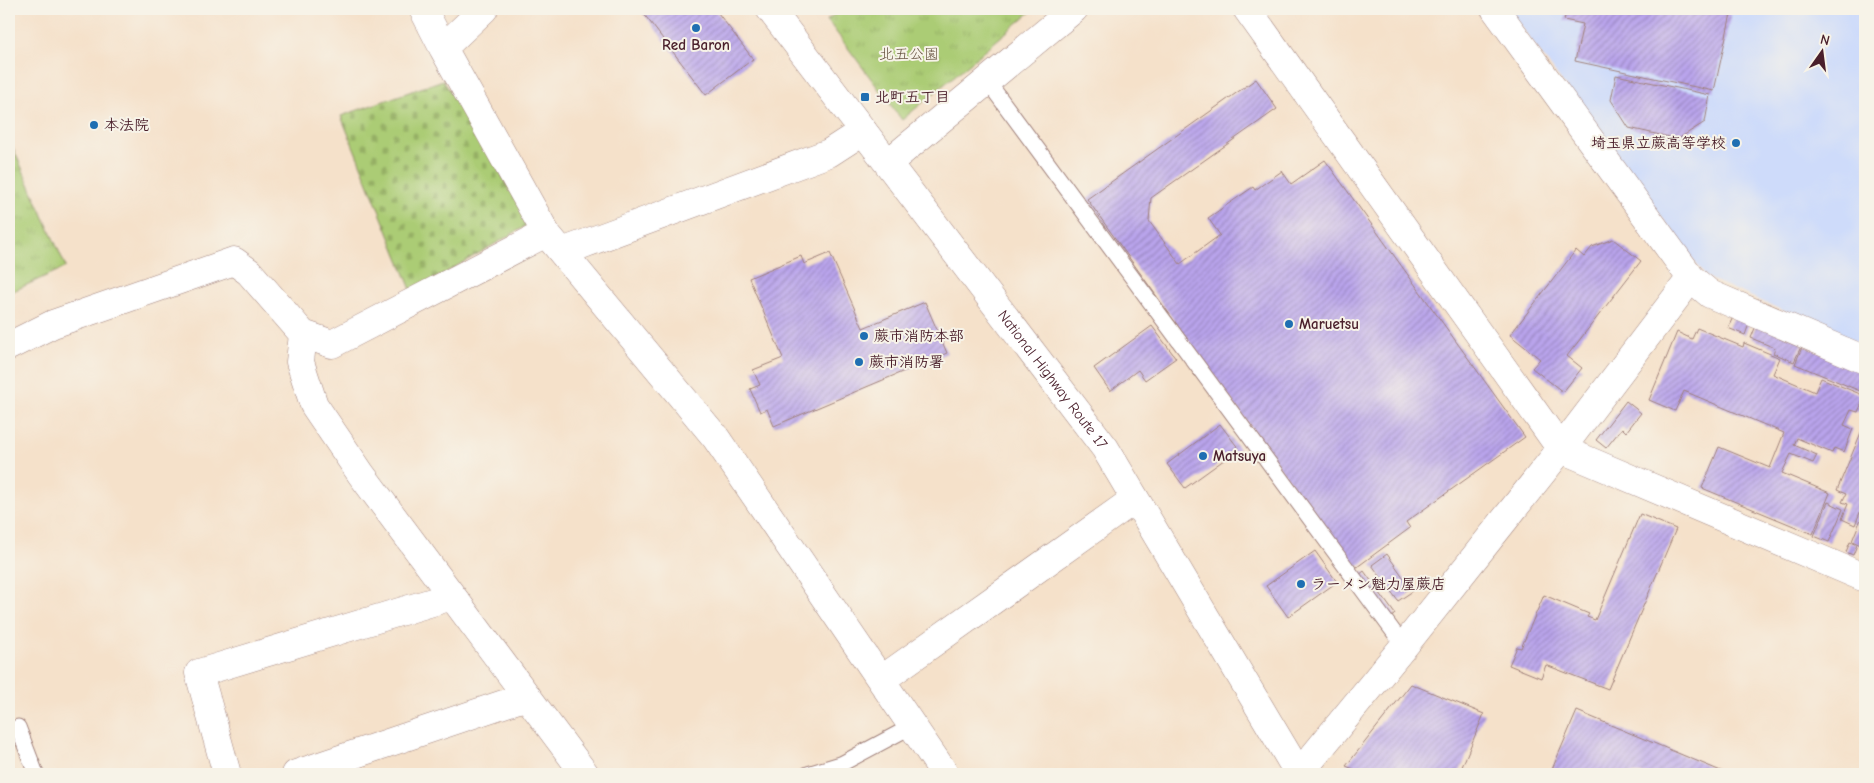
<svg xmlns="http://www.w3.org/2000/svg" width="1874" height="783" viewBox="0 0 1874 783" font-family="'Comic Neue','Klee One',sans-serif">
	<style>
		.built { fill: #cedbfa }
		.cemetery { fill: url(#cemetery-stones); stroke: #7a7650 }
		.park { fill: url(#park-tufts); stroke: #7a7650 }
		.building { fill: url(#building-hatch) }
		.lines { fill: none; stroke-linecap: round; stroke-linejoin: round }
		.service-casing { stroke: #a0807a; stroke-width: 17 }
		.minor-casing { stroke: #a0807a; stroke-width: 29 }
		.trunk-casing { stroke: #a0807a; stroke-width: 29 }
		.service { stroke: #fff; stroke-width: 15 }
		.minor { stroke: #fff; stroke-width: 28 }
		.trunk { stroke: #fff; stroke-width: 28 }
		.poi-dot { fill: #1f6fb2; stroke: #f7f3e8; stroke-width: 2 }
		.labels { text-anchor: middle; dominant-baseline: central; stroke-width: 4; stroke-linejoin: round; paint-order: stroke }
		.poi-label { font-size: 15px; font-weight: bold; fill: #4a1f2b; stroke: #f7f3e8; text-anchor: start }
		.park-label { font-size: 15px; fill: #675341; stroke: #f7f3e8 }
		.street-label { font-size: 15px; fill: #4a1f2b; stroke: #f7f3e8 }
	</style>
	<defs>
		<pattern id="cemetery-stones" width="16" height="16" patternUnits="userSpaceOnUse" patternTransform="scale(1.25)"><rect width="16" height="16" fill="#abcc75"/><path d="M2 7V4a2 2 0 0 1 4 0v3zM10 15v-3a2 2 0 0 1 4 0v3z" fill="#95af65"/></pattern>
		<pattern id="park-tufts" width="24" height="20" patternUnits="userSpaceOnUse" patternTransform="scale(1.25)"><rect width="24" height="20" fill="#abcc75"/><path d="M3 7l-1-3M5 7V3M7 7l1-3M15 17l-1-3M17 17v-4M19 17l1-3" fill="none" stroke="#95af65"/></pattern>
		<pattern id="building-hatch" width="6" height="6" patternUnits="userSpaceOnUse" patternTransform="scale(1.25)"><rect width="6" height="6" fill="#b9a4ec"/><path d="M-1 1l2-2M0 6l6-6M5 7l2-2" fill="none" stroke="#9885bf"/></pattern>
	</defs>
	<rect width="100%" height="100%" fill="#f7f3e8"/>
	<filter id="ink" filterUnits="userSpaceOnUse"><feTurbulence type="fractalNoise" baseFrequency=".02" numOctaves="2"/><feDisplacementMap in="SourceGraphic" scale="10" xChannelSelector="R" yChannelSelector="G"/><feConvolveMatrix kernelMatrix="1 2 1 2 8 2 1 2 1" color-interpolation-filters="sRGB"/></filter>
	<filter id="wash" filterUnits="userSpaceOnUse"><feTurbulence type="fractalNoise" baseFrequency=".0096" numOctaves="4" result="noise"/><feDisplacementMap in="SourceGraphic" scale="20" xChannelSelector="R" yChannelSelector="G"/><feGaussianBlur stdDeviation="1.12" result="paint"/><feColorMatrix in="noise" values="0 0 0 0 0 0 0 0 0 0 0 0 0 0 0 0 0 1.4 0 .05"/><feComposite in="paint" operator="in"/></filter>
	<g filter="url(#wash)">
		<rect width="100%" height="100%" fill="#f5e1ca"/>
		<!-- built -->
		<path class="built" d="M1508,9h357v337l-159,-69z"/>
		<!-- cemetery -->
		<path class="cemetery" d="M443,80l88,143 -119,69 -71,-176z"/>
		<!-- park -->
		<path class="park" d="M842,9h192l-132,111 -75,-100z
			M9,139l57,128 -57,26z"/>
		<g id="blocks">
			<!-- building -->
			<path class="building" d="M640,9h75l38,50 -47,36z
				M1567,9h165l-18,82 -139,-30 8,-37 -19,-4z
				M1616,75l94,20 -5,27 -27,17 -49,-11 -18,-28z
				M1256,79l21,30 -126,89 -2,23 31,43 40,-29 -12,-17 45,-31 2,3 27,-19 9,13 34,-24 200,277 -119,85 4,6 -57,42 -266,-371z
				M1613,239l28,22 -74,95 15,12 -19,24 -31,-24 8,-9 -30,-24 66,-85 8,7 8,-10z
				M830,253l33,75 62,-26 22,51 -173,73 -7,-17 -7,3 -10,-23 10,-4 -7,-15 30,-12 -34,-80 52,-22 3,8z
				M1733,317l16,7 -4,11 -17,-7z
				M1757,323l46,19 -9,20 -21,-9 2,-5 -24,-10z
				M1152,326l24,32 -31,22 -7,-10 -28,21 -16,-23z
				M1697,328l46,19 1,-4 36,15 -7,16 42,18 6,-14 44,18 -7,16 -7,-2 -7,15 9,4 -9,23 -10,-4 -2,5 -35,-15 -3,7 23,10 -4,8 -22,-9 -9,19 48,20 -17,41 -111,-46 17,-41 51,21 14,-35 -100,-42 -9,20 -26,-11 28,-68 15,7z
				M1803,345l62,26v22l-70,-29z
				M1626,401l15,12 -15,19 -4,-4 -16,20 -10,-8z
				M1865,423v77l-10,25 -13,-6 6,-15 -6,-2 4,-8 -9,-4z
				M1220,424l19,25 -54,39 -18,-24z
				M1828,502l15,7 -14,33 -15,-6z
				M1865,509v38l-13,-6z
				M1640,514l36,15 -68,160 -62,-24 -5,13 -32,-13 8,-18 4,1 23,-53 45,19 -2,3 8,3z
				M1850,542l7,3 -4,10 -7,-3z
				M1315,551l22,31 -49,35 -22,-31z
				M1387,554l26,37 -15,10 -26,-36z
				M1364,571l31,43 -6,5 -31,-43z
				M1411,684l73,30 -25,60h-93l-20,-8z
				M1577,711l151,63h-178z"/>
		</g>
	</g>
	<g filter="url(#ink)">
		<use href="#blocks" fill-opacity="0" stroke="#a0807a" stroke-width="1"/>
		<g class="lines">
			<defs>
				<path id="service" d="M988,82l416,564
					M18,727l18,47
					M808,774l33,-10 71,-38"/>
				<path id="minor" d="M423,9l20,39 103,185 170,205 229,336
					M1247,9l314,440 304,129
					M1495,9l196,269 19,16 155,66
					M443,48l41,-39
					M888,163l186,-154
					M562,252l267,-99 34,-22
					M303,334l-3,28 14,43 47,69 224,300
					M9,346l44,-22 181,-63 15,11 54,62 29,10 214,-111
					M881,680l254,-181
					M227,774l-28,-101 253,-77
					M296,774l231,-78
					M1299,774l105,-128 157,-197 130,-171"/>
				<g id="trunk">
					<path id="s1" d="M770,9l335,439 194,326"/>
				</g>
			</defs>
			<!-- service casing -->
			<use href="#service" class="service-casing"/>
			<!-- minor casing -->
			<use href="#minor" class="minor-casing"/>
			<!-- trunk casing -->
			<use href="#trunk" class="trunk-casing"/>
			<!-- service -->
			<use href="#service" class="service"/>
			<!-- minor -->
			<use href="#minor" class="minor"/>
			<!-- trunk -->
			<use href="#trunk" class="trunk"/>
		</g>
	</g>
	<!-- markers -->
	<g class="poi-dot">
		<circle cx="696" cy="28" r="5"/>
		<rect x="860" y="92" width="10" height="10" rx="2.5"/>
		<circle cx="94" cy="125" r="5"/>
		<circle cx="1736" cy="143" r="5"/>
		<circle cx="1289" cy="324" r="5"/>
		<circle cx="864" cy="336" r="5"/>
		<circle cx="859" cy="362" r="5"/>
		<circle cx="1203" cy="456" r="5"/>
		<circle cx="1301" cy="584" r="5"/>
	</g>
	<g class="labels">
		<!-- poi labels -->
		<g class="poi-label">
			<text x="696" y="45" text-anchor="middle">Red Baron</text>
			<text x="875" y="97">北町五丁目</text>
			<text x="104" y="125">本法院</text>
			<text x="1726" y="143" text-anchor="end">埼玉県立蕨高等学校</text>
			<text x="1299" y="324">Maruetsu</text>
			<text x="874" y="336">蕨市消防本部</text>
			<text x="869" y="362">蕨市消防署</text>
			<text x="1213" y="456">Matsuya</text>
			<text x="1311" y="584">ラーメン魁力屋蕨店</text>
		</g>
		<!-- park labels -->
		<g class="park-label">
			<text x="909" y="54">北五公園</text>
		</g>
		<!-- street labels -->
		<g class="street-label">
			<text stroke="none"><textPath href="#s1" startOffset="466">National Highway Route 17</textPath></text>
		</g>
	</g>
	<!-- margin -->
	<rect width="1874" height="783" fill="none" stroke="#f7f3e8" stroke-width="30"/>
	<!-- north arrow -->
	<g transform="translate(1822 52) rotate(14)" stroke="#f7f3e8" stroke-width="4" paint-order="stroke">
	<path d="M0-4L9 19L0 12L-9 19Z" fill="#4a1f2b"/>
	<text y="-8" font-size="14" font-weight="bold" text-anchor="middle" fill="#4a1f2b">N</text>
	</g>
</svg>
